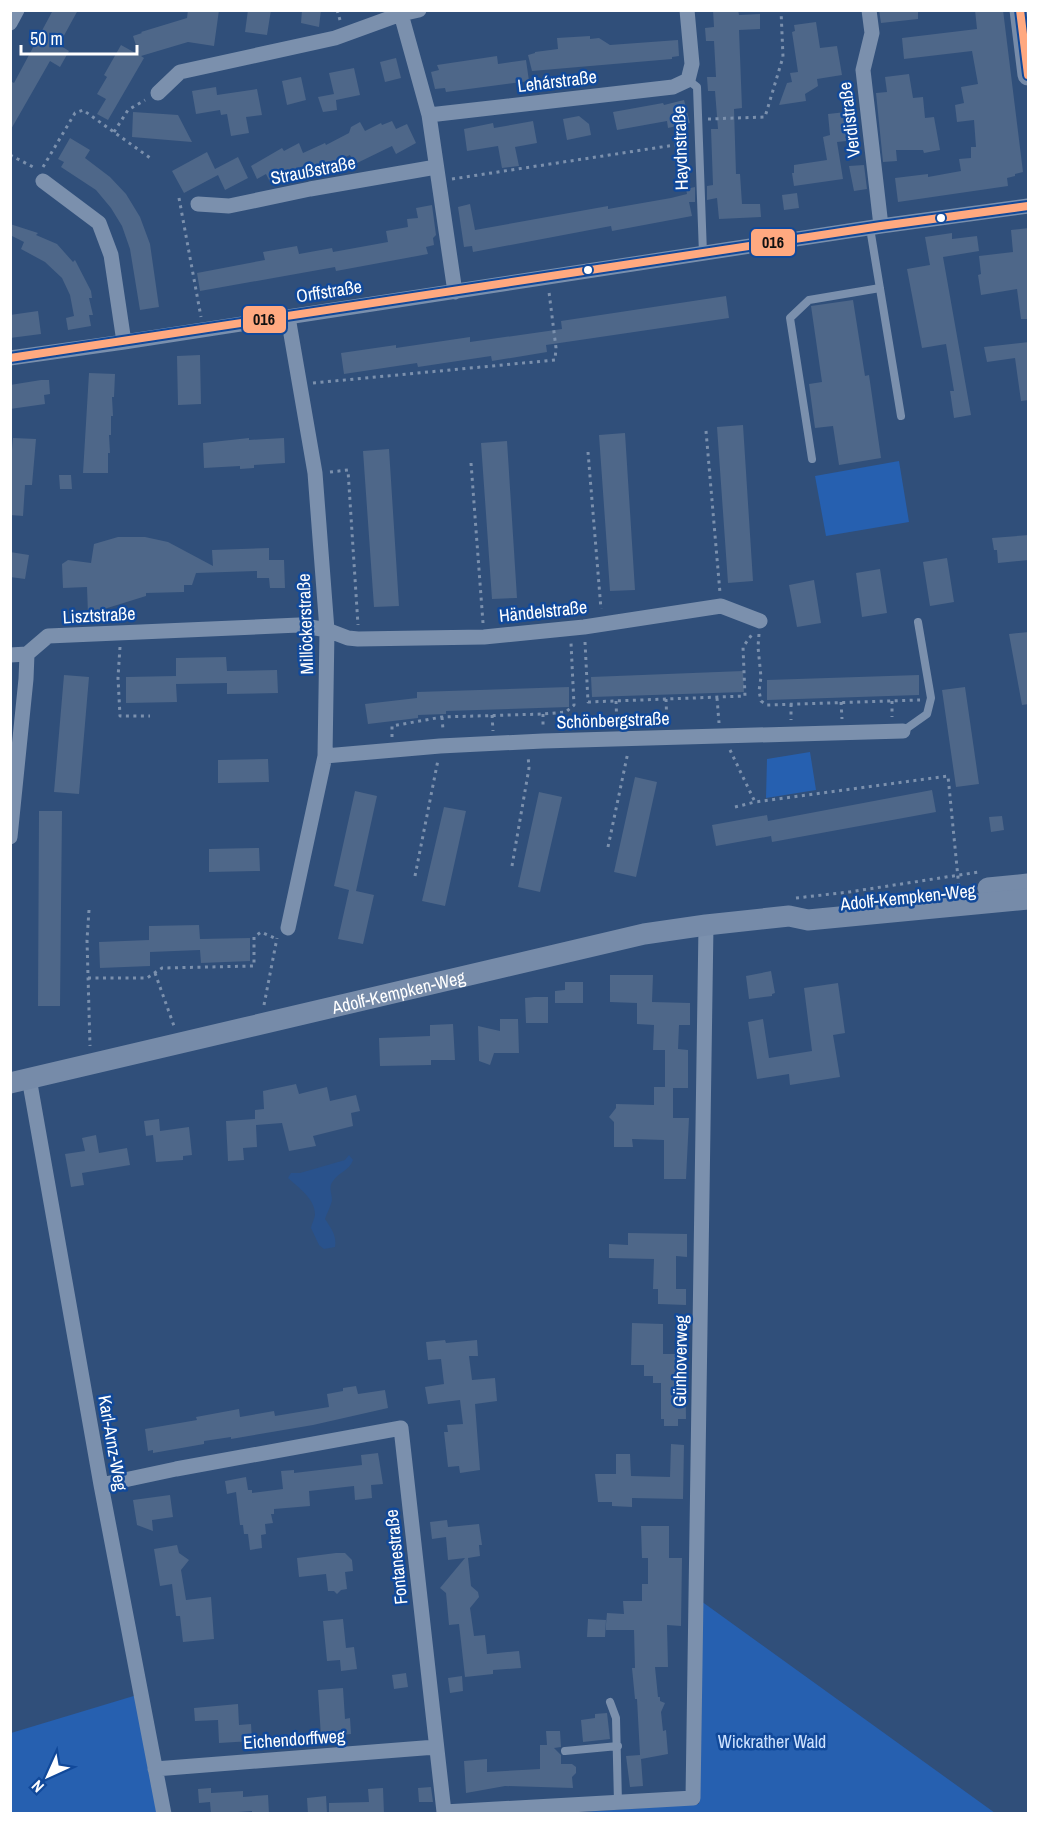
<svg xmlns="http://www.w3.org/2000/svg" width="1039" height="1824" viewBox="0 0 1039 1824" font-family="'Archivo Narrow',sans-serif">
	<style>
		.green { fill: #2660b0 }
		.water { fill: #29528c }
		.building { fill: #4e6789 }
		.lines { fill: none; stroke-linecap: round; stroke-linejoin: round }
		.path { stroke: #7b90ad; stroke-width: 3; stroke-dasharray: 3 4.5; stroke-linecap: butt }
		.lane { stroke: #7b90ad; stroke-width: 8 }
		.street { stroke: #7b90ad; stroke-width: 15 }
		.secondary { stroke: #768ba9; stroke-width: 21 }
		.bus-1-casing { stroke: #11499a; stroke-width: 12 }
		.bus-1 { stroke: #ffa980; stroke-width: 8 }
		.bus-dot { fill: #fff; stroke: #11499a; stroke-width: 2 }
		.labels { text-anchor: middle; dominant-baseline: central; stroke-width: 5; stroke-linejoin: round; paint-order: stroke }
		.street-label { font-size: 18px; fill: #fff; stroke: #11499a }
		.park-label { font-size: 18px; fill: #cce1fe; stroke: #11499a }
		.line-badge { stroke: #11499a; stroke-width: 2 }
		.pale-badge-label { font-size: 16px; text-anchor: middle; font-weight: bold; fill: #111 }
	</style>
	<rect width="100%" height="100%" fill="#304f7a"/>
	<!-- green -->
	<path class="green" d="M899,461l10,61 -83,14 -11,-60z
		M810,752l6,38 -50,8 1,-39z
		M701,1601l294,212 -440,1 144,-10z
		M137,1695l24,118 -150,1v-81z"/>
	<!-- water -->
	<path class="water" d="M349,1155l4,5c-4,11 -14,12 -20,21 -5,6 -1,12 -1,19 -1,6 -5,13 -7,19 6,9 12,17 10,28l-11,2 -5,-4 -8,-17c1,-5 4,-10 4,-14 0,-15 -17,-27 -27,-36l3,-5h9l45,-13z"/>
	<!-- building -->
	<path class="building" d="M53,10h25l-17,31 2,2 -2,3 8,5 -9,16 -10,-6 -40,70v-50l4,2z
		M188,10h31l-5,36 -26,-4 -47,14 3,2 -36,62 -11,-6 9,-15 -9,-5 10,-17 -3,-2 17,-30 18,10 -6,-19 9,-3 -1,-1 46,-14z
		M248,10h23l-4,25 -22,-3z
		M302,10h19l-2,17 -18,-4z
		M713,10h25l1,5 21,-1v15l-21,1 3,78 -8,1 2,65h4l2,30h18l1,13 -42,2 -2,-21 -10,2v-14l6,-1 -2,-56h7l-3,-38h-7l-1,-14h9l-2,-36h-8l-1,-13 9,-1z
		M879,10h39v9l-37,4z
		M975,10h28l20,162 -8,2v2l-8,2 1,8 -110,16 -3,-24 33,-4v3l33,-6 -2,-12 12,-1v-11h5l-2,-27 -17,2 -2,-17 9,-2 -3,-16 17,-3 -6,-33 -68,8 -2,-21 75,-9z
		M816,22l4,26 17,-2 5,29 -25,4 1,7 -13,8 1,7 -27,4 8,-22 5,-1 -2,-9 8,-1 -6,-40 3,-1 -1,-6z
		M590,36v3l9,-1 11,7 68,-5 1,16 -7,1v2l-140,12 -4,-16 7,-2v-1l23,-3 -1,-11z
		M497,56l1,8 28,-4 3,21 -83,11 -1,-4 -10,1 -4,-17 8,-2 -2,-5z
		M396,58l5,20 -16,4 -5,-20z
		M354,68l6,27 -24,5 1,10 -14,2 -5,-15 16,-3 -5,-21z
		M909,74l4,24 10,-1 2,21 9,-1 6,33 -16,3 -1,-3h-27l1,11 -14,1 -7,-69 11,-1 -2,-15z
		M301,77l5,23 -19,5 -5,-24z
		M216,87l1,8 40,-6 5,26 -16,2 3,16 -18,3 -4,-22 -6,1 -1,-5 -24,4 -4,-23z
		M684,100l6,23 -22,5 -1,-7 -50,9 -4,-18 50,-9 1,2z
		M855,111l2,24h-3l1,5 -18,2 6,37 -49,7 -2,-13h2v-8l33,-5 -4,-23 7,-2 -2,-21z
		M133,112l45,3 14,27 -60,-5z
		M579,116l10,8 2,11 -24,5 -4,-21z
		M392,121l4,8 11,-5 9,19 -20,11 -4,-8 -37,18 -5,-9 -38,17 -4,-8 -38,18 -4,-8 -9,5 -6,-13 31,-18 2,3 15,-8 4,10 22,-10 1,2 23,-12 2,-6 9,-5 5,9 16,-8 1,2z
		M533,121l4,22 -22,4 4,19 -17,2 -4,-22 -31,5 -3,-22 29,-6 1,5z
		M70,138l20,12 -5,8 25,19 16,17 14,23 10,27 9,63 -19,3 -10,-61 -8,-23 -11,-18 -15,-18 -35,-23 3,-5 -6,-3z
		M207,152l8,17 23,-12 10,21 -23,12 -7,-15 -34,18 -12,-22z
		M864,165l3,24 -13,2 -5,-25z
		M695,187v15h-6l3,14 -80,15 -1,-5 -138,26 -1,-6 -8,1 -6,-40 12,-3 5,26 133,-24v3l63,-11 16,-4 -1,-5z
		M797,193l2,15 -15,2 -2,-15z
		M432,205l4,30 -3,3 1,7 -8,2 2,7 -92,17 -1,-4 -135,24 -3,-18 68,-13 -2,-8 34,-6 2,8 33,-6 1,4 55,-10 -2,-11 22,-4 -1,-8 11,-1 -2,-10z
		M10,224l28,9 -2,2 21,9 16,18 2,-2 16,31 1,7h-3l4,17h-4l2,11 -23,4 -2,-12 8,-2 -4,-21 -8,-17 -17,-16 -24,-13 3,-7 -14,-7z
		M1029,228v91h-8l-4,-30 -36,6 -3,-20 3,-1 -2,-18 34,-4 -2,-22z
		M952,233v6l25,-3 2,15 -36,6 28,158 -17,3 -4,-27h4l-8,-47 -24,4 -15,-79 23,-4 -5,-28z
		M726,296l3,22 -183,27 1,7 -55,9 -1,-5 -73,11 -1,-4 -73,11 -3,-21 55,-8v3l74,-11v5l92,-13 -1,-8z
		M853,300l12,76 4,-1 12,83 -42,7 -6,-39 -18,2 -6,-44 13,-2 -11,-76z
		M38,311l3,23 -31,4v-23z
		M1029,342v58l-8,1 -6,-43 -28,4 -3,-15z
		M200,355l1,49 -23,1 -1,-49z
		M89,373l26,1 -1,23h-2l1,19h-2v19h-2l1,18h-2v20h-25z
		M41,380h8l1,14 -6,1 1,9 -35,5v-24z
		M743,425l10,156 -25,2 -11,-156z
		M625,433l10,157 -25,1 -11,-156z
		M13,438l23,1 -4,46h-7l-2,31 -13,-1v-42z
		M249,438v2l35,-2 1,25 -31,2v3l-14,1v-3l-36,2 -1,-25z
		M507,441l10,157 -25,1 -11,-156z
		M389,449l10,157 -25,1 -11,-156z
		M59,475h12l1,14h-12z
		M1029,535v25l-31,3 -1,-13h-3l-2,-12z
		M118,537h27l23,5 45,24 -1,-16 57,-2v12h15l1,28h-15l-1,-10h-12v-7l-61,2 -4,12h-8v7l-38,1v3l-58,18 -1,-27 -24,1 -1,-24 6,-4 23,3 3,-19z
		M10,552l19,3 -4,24 -15,-2z
		M947,558l7,44 -24,4 -7,-44z
		M880,569l7,44 -25,4 -6,-44z
		M814,580l7,43 -24,4 -8,-42z
		M1029,632v72l-7,1 -13,-71z
		M226,657l1,14 50,-1 1,23 -51,1v-11l-51,1 1,18 -51,1v-26l50,-1v-18z
		M743,671l1,21 -152,5 -1,-20z
		M64,675l25,2 -10,117 -25,-2z
		M919,675v20l-152,5v-20z
		M569,687v20l-123,4v3l-28,1v3l-50,6 -3,-20 52,-6v-6z
		M965,687l14,97 -23,3 -14,-97z
		M268,759l1,23 -51,1v-23z
		M635,777l22,5 -21,95 -22,-5z
		M932,790l4,22 -164,30 -1,-6 -55,10 -4,-21 55,-10 1,6z
		M355,791l22,5 -21,95 18,4 -11,49 -25,-5 11,-49 -15,-4z
		M539,792l23,5 -22,95 -22,-5z
		M444,807l22,4 -21,95 -23,-5z
		M39,811h23l-2,195h-22z
		M1002,816l2,14 -13,2 -2,-15z
		M259,848l1,23 -51,1v-23z
		M199,925l1,14 50,-1v23l-49,2 -1,-13 -50,2v14l-50,2 -1,-26 50,-2v-14z
		M771,971l4,22 -3,1v2l-23,3 -3,-23z
		M610,975h43l-1,27 38,1v22h-11l-1,24 10,1v38h-15v30h16l-3,61h-22v-39l-32,-1 1,8h-19v-25l-5,-5 7,-9v-4l38,1v-18h11v-37h-12l1,-25 -17,-1v-21l-27,-1z
		M565,982h18v21h-28v-12l10,-1z
		M838,983l7,50 -12,2 7,42 -50,8 -1,-11 -32,5 -9,-57 15,-3 6,39 43,-7 -8,-63z
		M534,997h14v26h-22l-1,-25z
		M500,1019h18l1,34h-25l-4,12 -11,-4 -1,-35 22,5z
		M453,1024l2,36h-24v5l-51,1 -1,-28 51,-2v-11z
		M296,1084l3,10 28,-7 3,14 26,-6 4,16 -9,2 2,13 -40,10 3,10 -27,5 -7,-28 -26,2 1,22 -14,1 1,12 -16,1 -2,-40 29,-2v-9l9,-1 -1,-18z
		M159,1119l1,12 29,-4 3,28 -9,1v4l-27,2 -3,-27 -7,1 -2,-15z
		M96,1135l3,18 28,-5 3,17 -48,8 2,12 -13,2 -6,-33 20,-3 -3,-13z
		M628,1233l59,1v23l-11,-1v33h10v16l-28,-1v-15h-5l1,-30 -45,-1v-14l19,1z
		M632,1323l31,1v30h22l1,65h-8v7h-14v-7h-3v-36h-8v-7h-9v-11h-13z
		M445,1340l1,3 31,-3 1,16h-9l3,24 23,-2 2,23 -22,3 5,66 -20,3 -1,-7 -11,1 -4,-35h4l-1,-7 16,-1 -3,-24 -32,4 -3,-17 19,-3 -3,-25 -13,1 -2,-18z
		M356,1386l2,8 27,-4 3,18 -75,17 -82,14v-2l-27,4v3l-51,9v-3l-5,1 -3,-22 52,-9 -1,-3 43,-8 1,8 34,-6 1,5 54,-9 -2,-13 16,-3v-3z
		M671,1444l13,1 -1,54 -51,-1v9l-20,-1v-4h-14l-3,-28h21v-20h14l1,22 39,1z
		M378,1453l5,31 -12,1 1,13 -17,2 -1,-14 -45,5 1,15 -36,3v5h-3l2,9 -8,1 1,10 -5,1 1,13 -12,2 -2,-16h-4l-1,-9h-3l-4,-33 -9,2 -2,-13 21,-4 2,13h4v3l31,-4 -2,-18 13,-1v3l68,-8 -1,-10z
		M170,1495l3,22 -21,3 1,11 -16,-6 -4,-25z
		M447,1520l1,7 31,-3 3,21h-3l1,11 -12,2 3,28 7,6 1,5 -9,11 4,28 11,-1 2,19 32,-3 2,17 -28,2v4l-28,3 -6,-53 -10,1 -3,-32 -6,-5 25,-30 -17,2 -2,-23 -14,2 -2,-17z
		M641,1526h28v32h13l-1,68 -14,-1 1,42h-13l3,30h2v4l5,2 -4,9 2,19 3,-1 2,24 -27,5 2,27 -13,1 -4,-31 14,-1 -3,-56h-2l-3,-31h3l-1,-38h-28v-6l1,-11 17,1 -1,-13h19v-17h6v-26h-6z
		M177,1545l2,8 10,7 -8,10 5,30 25,-3 3,42 -31,3 -3,-26h-4l-4,-32 -12,2 -6,-37z
		M336,1553h9l7,7 1,11 -8,1 2,17 -6,1 -4,4 -3,-3h-6l-2,-17 -27,3 -2,-19z
		M343,1619l3,29 8,-1 3,22 -16,2 -1,-11 -13,1 -4,-40z
		M588,1619l18,1 -1,17h-18z
		M406,1673l2,14 -14,2 -2,-14z
		M462,1676l1,15 -13,2 -2,-15z
		M343,1688l2,31 5,-1 1,16 -30,3 -3,-47z
		M238,1704l1,21 12,-1 1,17 -33,2 -1,-23 -23,1 -1,-13z
		M607,1713l3,26 -27,3 -2,-22 14,-2v-4z
		M546,1731h14l1,16 -7,1 7,7v9h11l4,3v6l-4,4 1,11 -68,-2 -39,7 -2,-32 23,-2v13l53,-3v-24h7z
		M431,1787l2,15h-14l-1,-14z
		M211,1788v5l32,-2v6l25,-2 1,19h-17v-3l-41,3 -1,-12 -11,1 -1,-14z
		M383,1788l1,26h-55v-11l40,-1 -1,-13z
		M326,1796l1,18h-19l-1,-16z"/>
	<g class="lines">
		<!-- path -->
		<path class="path" d="M337,10l3,10
			M708,119l57,-2 18,-60 -2,-47
			M114,132l14,-22 17,-10
			M10,155l25,13
			M43,167l32,-54 8,-3 70,50
			M452,179l236,-36
			M179,198l22,119
			M313,383l242,-23 1,-12 -7,-56
			M706,431l14,162
			M588,452l13,157
			M471,463l12,160
			M330,472l18,-2 10,155
			M759,634l-1,13 3,30 -2,14 2,10 6,4 153,-5
			M585,642l3,60 157,-6 -2,-49 10,-14
			M120,647l-2,31 2,38h30
			M717,698l2,25
			M666,699l1,25
			M616,701l1,25
			M892,701v16
			M841,702l1,17
			M791,704v16
			M543,714v14
			M492,715l1,16
			M442,717l1,13
			M392,737v-11l50,-9 101,-3 23,-2 8,-7 -3,-62
			M730,750l25,52 193,-26 11,112
			M735,807l20,-5
			M608,847l20,-95
			M512,866l17,-98 -1,-13
			M415,876l23,-116
			M796,898l53,-6 130,-20
			M89,910l-2,30 3,106
			M155,973l19,53
			M88,978h59l15,-10 92,-2v-29l7,-5 16,7
			M264,1005l13,-67"/>
		<!-- lane -->
		<path class="lane" d="M688,80l9,7 6,167
			M870,228l31,188
			M812,459l-22,-141 19,-18 71,-12
			M903,731l24,-17 4,-16 -13,-76
			M610,1702l6,16 2,85
			M565,1751l53,-5"/>
		<!-- street -->
		<path class="street" d="M869,10l3,23 -9,37 18,156
			M401,14l28,101 26,177
			M10,23l7,-13
			M158,93l22,-21 155,-34 66,-24 18,-4
			M429,115l244,-28 15,-7 4,-16 -5,-54
			M43,181l56,42 12,32 13,87
			M198,204l31,2 81,-17 126,-22
			M10,358l114,-16 757,-116 147,-20
			M10,655l17,-1
			M325,756l115,-10 103,-5 360,-10
			M10,837l16,-158 1,-25 21,-18 251,-11 28,5 21,8 10,1 126,-2 100,-10 137,-21 39,15
			M288,928l37,-172 2,-126 -12,-157 -27,-156
			M29,1078l72,407 63,329
			M101,1485l75,-16 225,-41 43,384 249,-14 13,-873
			M155,1769l281,-22"/>
		<!-- secondary -->
		<g class="secondary">
			<path d="M1020,10l8,65"/>
			<path d="M988,888l40,-4"/>
			<path id="s1" d="M10,1083l634,-149 62,-9 83,-9 19,4 220,-21"/>
		</g>
		<defs>
			<path id="bus-1" d="M1020,10l8,65
				M10,358l871,-132 147,-20"/>
		</defs>
		<!-- bus-1 casing -->
		<use href="#bus-1" class="bus-1-casing"/>
		<!-- bus-1 -->
		<use href="#bus-1" class="bus-1"/>
	</g>
	<!-- markers -->
	<g class="bus-dot">
		<circle cx="941" cy="218" r="5"/>
		<circle cx="588" cy="270" r="5"/>
	</g>
	<g class="labels">
		<!-- street labels -->
		<g class="street-label">
			<text transform="translate(557 81) rotate(-7)">Lehárstraße</text>
			<text transform="translate(849 120) rotate(-97)">Verdistraße</text>
			<text transform="translate(680 148) rotate(-92)">Haydnstraße</text>
			<text transform="translate(313 170) rotate(-11)">Straußstraße</text>
			<text transform="translate(329 291) rotate(-9)">Orffstraße</text>
			<text transform="translate(543 611) rotate(-6)">Händelstraße</text>
			<text transform="translate(99 615) rotate(-3)">Lisztstraße</text>
			<text transform="translate(305 624) rotate(-92)">Millöckerstraße</text>
			<text transform="translate(613 720) rotate(-2)">Schönbergstraße</text>
			<text transform="translate(908 897) rotate(-6)">Adolf-Kempken-Weg</text>
			<text stroke="none"><textPath href="#s1" startOffset="399">Adolf-Kempken-Weg</textPath></text>
			<text transform="translate(680 1361) rotate(-89)">Günhoverweg</text>
			<text transform="translate(113 1443) rotate(80)">Karl-Arnz-Weg</text>
			<text transform="translate(396 1557) rotate(-96)">Fontanestraße</text>
			<text transform="translate(294 1739) rotate(-4)">Eichendorffweg</text>
		</g>
		<!-- park labels -->
		<g class="park-label">
			<text x="772" y="1741">Wickrather Wald</text>
		</g>
	</g>
	<g class="line-badge">
		<rect x="750" y="228" width="46" height="29" rx="6" fill="#ffa980"/>
		<rect x="242" y="305" width="45" height="29" rx="6" fill="#ffa980"/>
	</g>
	<g class="pale-badge-label">
		<text x="773" y="248">016</text>
		<text x="264" y="325">016</text>
	</g>
	<!-- border -->
	<rect width="1039" height="1824" fill="none" stroke="#ffffff" stroke-width="24"/>
	<!-- north arrow -->
	<g transform="translate(48 1776) rotate(225)" stroke="#11499a" stroke-width="4.5" paint-order="stroke">
	<path d="M0-4.5L10 22L0 15L-10 22Z" fill="#ffffff"/>
	<text y="-9" font-size="16" font-weight="bold" text-anchor="middle" fill="#ffffff">N</text>
	</g>
	<!-- scale -->
	<path d="M21 45v9h116v-9" fill="none" stroke="#ffffff" stroke-width="3"/>
	<text x="30" y="45" font-size="18" fill="#ffffff" stroke="#11499a" stroke-width="4.5" paint-order="stroke">50 m</text>
</svg>
